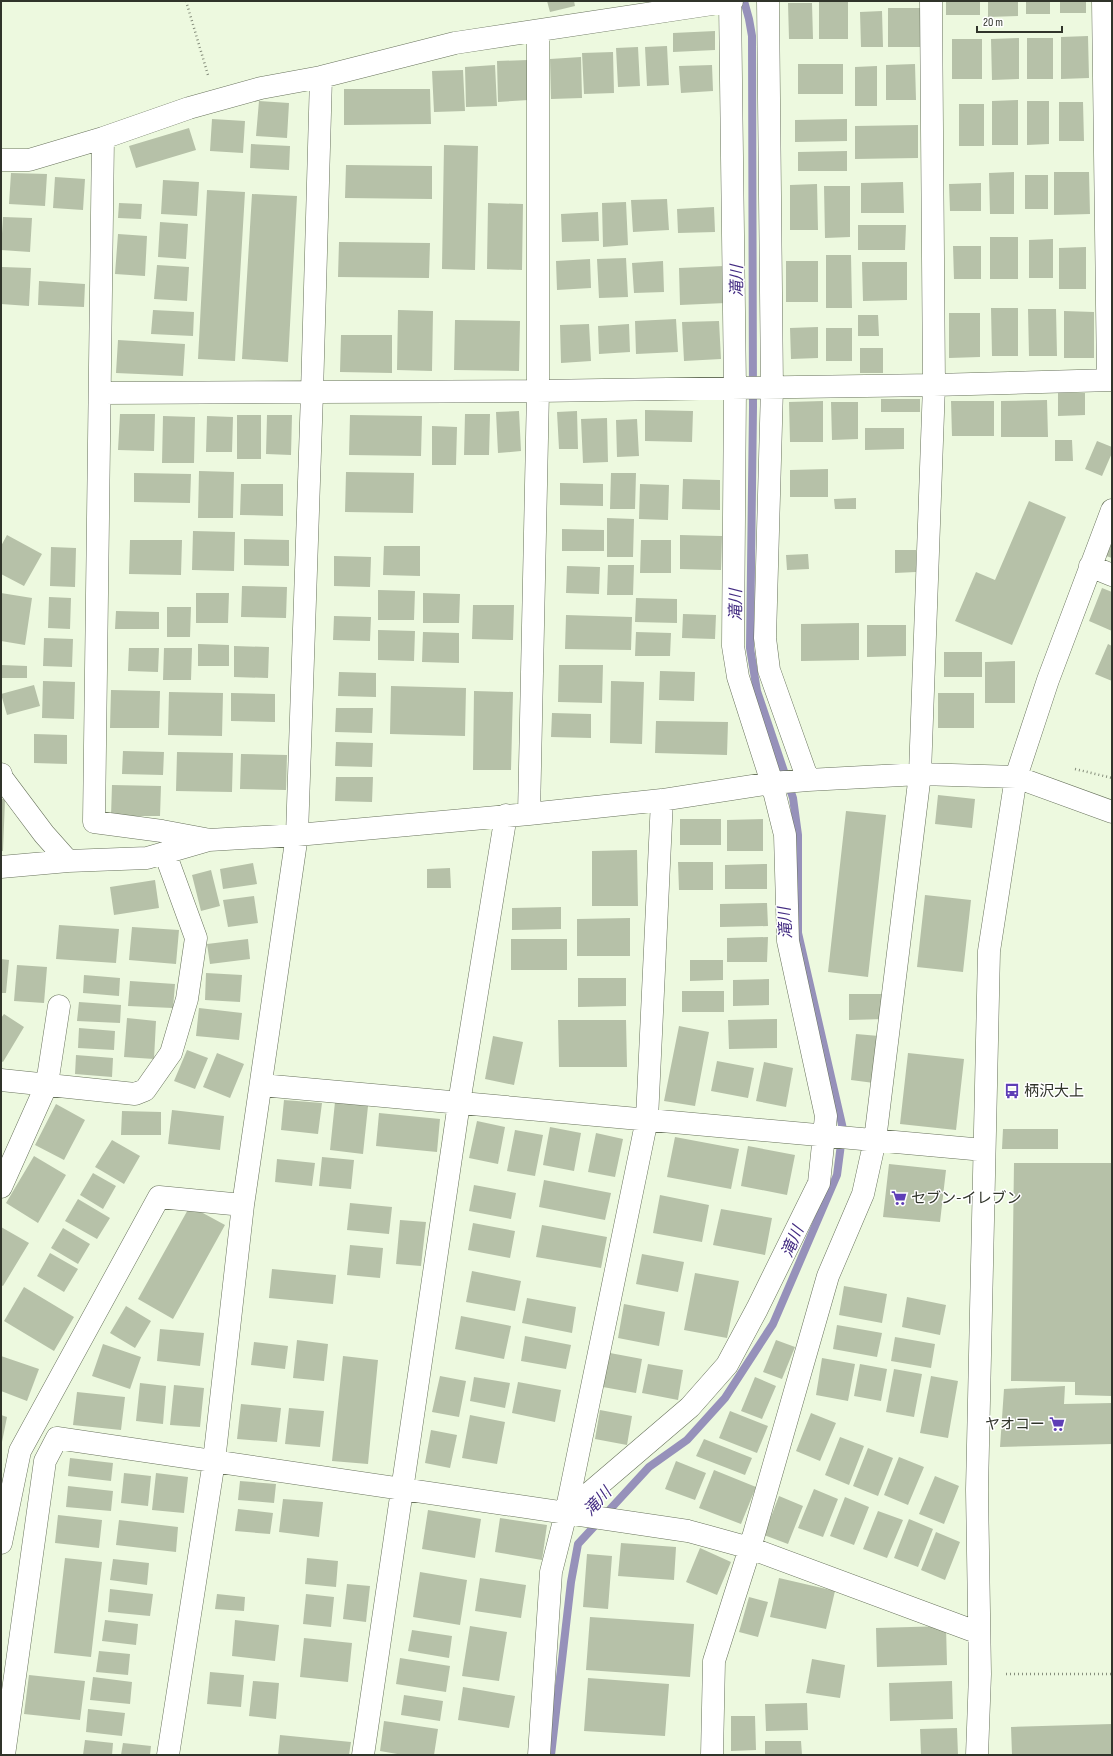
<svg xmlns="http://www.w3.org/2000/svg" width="1113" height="1756" viewBox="0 0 1113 1756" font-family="'Sofia Sans Condensed','Noto Sans JP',sans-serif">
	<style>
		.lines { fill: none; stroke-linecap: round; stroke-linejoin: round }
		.stream { stroke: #9691ba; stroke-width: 8 }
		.building { fill: #b6c1a8 }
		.minor-casing { stroke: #69735d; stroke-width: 23 }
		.path { stroke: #868e7c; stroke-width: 2.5; stroke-dasharray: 1 3; stroke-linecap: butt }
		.minor { stroke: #fff; stroke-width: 22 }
		.labels { text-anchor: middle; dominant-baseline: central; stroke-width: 3; stroke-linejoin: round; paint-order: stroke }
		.poi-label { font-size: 15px; fill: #30342a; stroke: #fff; text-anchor: start }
		.water-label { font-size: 16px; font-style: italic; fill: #432c82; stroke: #fff }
	</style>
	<rect width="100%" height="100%" fill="#edf9df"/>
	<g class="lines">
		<!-- stream -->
		<path class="stream" d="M551,1755l20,-173 7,-38 71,-77 38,-27 38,-42 48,-74 64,-149 6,-46 -45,-196v-98l-5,-37 -36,-107 -7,-43 3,-241 -1,-371 -3,-17 -5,-18"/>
	</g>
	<!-- building -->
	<path class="building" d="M547,1h27l1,5 -25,6z
		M819,1h29v38h-29z
		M946,1h34v14h-34z
		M988,1h30v15l-30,1z
		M1026,1h24v13h-24z
		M1060,1h26v12h-26z
		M788,3h24l1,36h-24z
		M888,8h32v39h-32z
		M882,11l1,36h-22l-1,-35z
		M715,31v19l-42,2v-19z
		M1088,36l1,42 -28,1v-42z
		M1019,38v41l-27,1 -1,-41z
		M1027,38h26v41h-26z
		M952,39h30v40h-30z
		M667,46l2,39 -22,1 -2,-39z
		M638,47l2,39 -22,1 -2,-39z
		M613,52l1,41 -30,1 -2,-41z
		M581,57l1,41 -31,1 -1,-40z
		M528,60l1,40 -31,2 -1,-41z
		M798,64h45v30h-45z
		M915,64l1,36h-30v-35z
		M495,65l2,41 -31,1 -1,-40z
		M712,65l1,26 -32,2 -2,-27z
		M877,66v40h-22v-39z
		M463,70l2,41 -31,1 -2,-41z
		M344,89h86l1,35 -87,1z
		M1018,100v45h-26v-44z
		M259,101l30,2 -2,35 -31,-2z
		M1027,101h22v43l-22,1z
		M1059,102h24l1,39h-25z
		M959,104h25v42h-25z
		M212,119l33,2 -2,32 -33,-2z
		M847,119v22l-52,1v-22z
		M918,125v33l-63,1v-33z
		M189,128l7,22 -60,18 -7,-22z
		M251,144l39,2 -1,24 -39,-2z
		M444,145l34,1 -3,124 -33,-1z
		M847,151v20h-49v-19z
		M346,165l86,1v33l-87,-1z
		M1014,172v42h-24l-1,-41z
		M1054,172h35l1,42 -36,1z
		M11,173l36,1 -2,32 -36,-2z
		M1025,175h23v34h-23z
		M55,177l30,2 -2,31 -30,-2z
		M163,180l36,2 -2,34 -36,-2z
		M903,182l1,31h-43v-30z
		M981,183v28h-31l-1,-27z
		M817,184l1,46h-28v-45z
		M824,186h26v51l-25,1z
		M207,190l38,2 -10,169 -37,-2z
		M252,194l45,2 -9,166 -46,-3z
		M667,199l2,31 -36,2 -2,-32z
		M626,202l2,43 -25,2 -1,-44z
		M119,203l23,1 -1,15 -23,-1z
		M488,203l35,1 -1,66 -35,-1z
		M714,207l1,25 -37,1 -1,-24z
		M598,212l1,29 -37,1 -1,-28z
		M3,217l29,1 -2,34 -29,-2z
		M160,222l28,2 -2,35 -28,-2z
		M858,225h48l-1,25h-47z
		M118,234l29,2 -2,40 -30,-2z
		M990,237h28v42h-28z
		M1053,239v39h-24v-38z
		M339,242l91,1 -1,35 -91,-1z
		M953,246h28v33h-27z
		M1086,247v42h-27v-41z
		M826,255h25l1,53h-26z
		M626,258l2,39 -29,1 -2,-39z
		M590,259l1,29 -34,2 -1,-29z
		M663,261l1,31 -30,1 -2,-30z
		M786,261h32v41h-32z
		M862,262h45v38l-44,1z
		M157,265l32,2 -2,34 -33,-2z
		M724,266l2,37 -46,2 -1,-37z
		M2,267l29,1 -2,38 -28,-2z
		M39,281l46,3 -1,23 -46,-2z
		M991,308h27v48h-26z
		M1028,309h28l1,47h-28z
		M153,310l41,2 -1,24 -42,-2z
		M398,310l35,1 -1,60 -35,-1z
		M1064,311l30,1v46h-30z
		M949,313h31v44l-31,1z
		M858,315h20l1,21h-21z
		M676,319l2,33 -42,2 -1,-33z
		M455,320l65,1 -1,50 -65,-1z
		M719,321l2,38 -37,2 -2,-39z
		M589,324l2,37 -30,2 -1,-38z
		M629,324l1,28 -31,2 -1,-28z
		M818,327v31l-27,1 -1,-31z
		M826,328h26v33h-26z
		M341,335h51v38l-52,-1z
		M118,340l67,4 -2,32 -67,-3z
		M860,348h23v25h-23z
		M1058,393h27v22l-27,1z
		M881,399h39v13h-39z
		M1047,400l1,37h-47v-36z
		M823,401v41h-33l-1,-40z
		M951,401h43v35h-42z
		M831,402h27v37l-26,1z
		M645,410l48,1 -1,31 -47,-1z
		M519,411l2,40 -23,2 -2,-41z
		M577,411l1,38h-19l-2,-37z
		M120,414h35l-1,37 -36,-1z
		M465,414h25l-1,41h-25z
		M237,415h24v44h-24z
		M267,415h25l-1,40 -25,-1z
		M350,415l72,1 -1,40 -72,-1z
		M163,416l32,1 -1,46h-32z
		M207,416l26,1 -1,35h-26z
		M607,418l1,44 -25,1 -2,-44z
		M637,419l2,37 -22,1 -1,-37z
		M432,426l25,1 -1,38h-24z
		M865,428h39v21l-39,1z
		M1055,440h17l1,21h-18z
		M1097,441l15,6v6l-10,23 -17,-7z
		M828,469v28h-38v-27z
		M199,471l35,1 -1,46h-35z
		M346,472l68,1 -1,40 -68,-1z
		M134,473l57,1 -1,29 -56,-1z
		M611,473h25l-1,36h-25z
		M683,479l37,1v30l-38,-1z
		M560,483l43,1v22l-43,-1z
		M241,484h42v32l-43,-1z
		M640,484l29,1 -1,35 -29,-1z
		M856,498v11h-21l-1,-10z
		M1029,501l37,16 -54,128 -57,-24 21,-49 19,8z
		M607,518l27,1 -1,38h-26z
		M562,529l42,1v21h-42z
		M193,531l42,1 -1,39 -42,-1z
		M7,535l35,19 -18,32 -23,-12v-28z
		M680,535l42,1 -1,34 -41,-1z
		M244,539l45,1v26l-45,-1z
		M130,540h52l-1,35 -52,-1z
		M641,540h30v33h-31z
		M1112,543v15l-6,-2z
		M384,546h36v30l-37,-1z
		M51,547l25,1 -1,39 -25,-1z
		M895,550h21v22l-21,1z
		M808,554l1,15 -22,1 -1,-15z
		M334,556l37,1 -1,30 -36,-1z
		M608,565h26l-1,30h-26z
		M567,566l33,1 -1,27 -33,-1z
		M242,586l45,1 -1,31 -45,-1z
		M1102,588l10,4v39l-23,-10z
		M378,590l37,1 -1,29h-36z
		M1,593l31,5 -7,47 -24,-4z
		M196,593h33l-1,30h-32z
		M423,593l37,1 -1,29h-36z
		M49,597l22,1 -1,31 -22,-1z
		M636,598l41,1v24l-42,-1z
		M473,605h41l-1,35 -41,-1z
		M167,607h24l-1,30h-23z
		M116,611l43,1v17h-44z
		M683,614l33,1 -1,24 -33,-1z
		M566,615l66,2 -1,33 -66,-1z
		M334,616l37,1 -1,24 -37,-1z
		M859,623v37l-58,1v-37z
		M867,625h39v31l-39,1z
		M378,630l37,1 -1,30 -36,-1z
		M423,632l36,1v30l-37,-1z
		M636,632l35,1 -1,23h-35z
		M44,638l29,1 -1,28 -29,-1z
		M198,644l31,1v21h-31z
		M1108,644l4,2v35l-17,-7z
		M234,646l35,1 -1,31 -34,-1z
		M129,648h30l-1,24 -30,-1z
		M164,648h28l-1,32h-28z
		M944,652h38v25h-38z
		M1015,661v42h-30v-41z
		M1,665l26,1v12h-26z
		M559,665h44l-1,38 -44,-1z
		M660,671l35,1 -1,29 -35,-1z
		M339,672l37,1v24l-38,-1z
		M43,681l32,1 -1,37 -32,-1z
		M611,681l33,1 -2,62 -32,-1z
		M34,685l6,21 -33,9 -6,-21z
		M391,686l75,2 -1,48 -75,-2z
		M111,690l49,1 -1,37h-49z
		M474,691l39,1 -2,78h-38z
		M169,692l54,1 -1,43 -54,-1z
		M231,693l44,1v28l-44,-1z
		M938,693h36v35h-36z
		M336,708h37l-1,25 -37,-1z
		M552,713l39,1v24l-40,-1z
		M656,721l72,1 -1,33 -72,-2z
		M34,734l33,1v29l-33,-1z
		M336,742l37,1 -1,24 -37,-1z
		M123,751l41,1 -1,23 -41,-1z
		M177,752l56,1 -1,39 -56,-1z
		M241,754l46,1 -1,35 -46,-1z
		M336,777h37l-1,25 -37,-1z
		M112,785l49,1 -1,30h-49z
		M938,795l37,4 -3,29 -37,-4z
		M1,799h4l-2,52h-2z
		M846,811l40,4 -18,162 -40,-5z
		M680,819h41v26h-41z
		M763,819v32h-36v-31z
		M637,850l1,56h-46v-55z
		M678,862h35v28h-34z
		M253,863l4,21 -34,5 -3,-20z
		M767,864v25h-42v-24z
		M450,868l1,20h-24v-19z
		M211,870l9,36 -19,5 -9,-36z
		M155,880l4,28 -45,7 -4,-28z
		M925,895l46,5 -8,72 -46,-5z
		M254,896l4,27 -30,4 -5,-27z
		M767,903l1,23 -48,1v-23z
		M561,907v22l-49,1v-22z
		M630,918v38h-53v-37z
		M59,925l60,4 -3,34 -60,-4z
		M132,927l47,3 -3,34 -47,-4z
		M768,937l-1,25h-40v-24z
		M248,939l2,20 -40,5 -3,-20z
		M511,939h56v31h-56z
		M1,959l8,1 -3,33h-5z
		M690,960h33v20l-33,1z
		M17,965l30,2 -3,36 -30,-2z
		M206,973l36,2 -2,27 -35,-2z
		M84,975l36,3 -1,18 -36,-3z
		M578,978h48v28l-48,1z
		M769,979v26l-36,1v-26z
		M130,981l45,3 -2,24 -45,-2z
		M682,991h42v21h-42z
		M849,994h35l1,25 -36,1z
		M79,1002l42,3 -1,18 -43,-2z
		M199,1008l43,5 -3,27 -43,-4z
		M4,1014l20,13 -21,35 -2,-1v-43z
		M127,1018l29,3 -2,38 -30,-2z
		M777,1019v29l-48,1 -1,-29z
		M558,1020h68l1,47h-68z
		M679,1026l30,6 -14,74 -31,-5z
		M79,1028l36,3 -1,19 -36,-2z
		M856,1034l23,2 -5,47 -23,-3z
		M493,1036l30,6 -9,43 -29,-6z
		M187,1050l21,8 -13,31 -21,-8z
		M217,1053l27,11 -14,34 -27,-11z
		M908,1053l56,6 -8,71 -56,-6z
		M76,1055l37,3 -1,19 -37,-3z
		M717,1061l37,7 -6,30 -37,-7z
		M764,1062l29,6 -7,39 -30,-6z
		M284,1100l38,3 -4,31 -37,-4z
		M335,1102l33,4 -5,48 -33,-4z
		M56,1104l29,16 -21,40 -29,-15z
		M172,1110l52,6 -4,34 -52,-6z
		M122,1111l39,1v23h-40z
		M379,1113l61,6 -3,33 -61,-6z
		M477,1121l28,6 -7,37 -29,-6z
		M550,1127l31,6 -7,38 -31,-6z
		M1003,1129h55v20h-56z
		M515,1130l28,5 -8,41 -28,-5z
		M596,1133l27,6 -8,38 -27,-5z
		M675,1137l64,12 -8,40 -64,-12z
		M112,1140l28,16 -16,28 -29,-17z
		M748,1146l47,9 -8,40 -46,-9z
		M34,1156l32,19 -28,48 -32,-20z
		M322,1157l32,3 -3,29 -32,-3z
		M277,1159l38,4 -3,23 -37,-4z
		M1014,1163h98v233l-37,-1v-13l-64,-1z
		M889,1164l57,6 -6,52 -57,-5z
		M93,1173l23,13 -13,23 -23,-14z
		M544,1180l67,13 -6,27 -66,-13z
		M474,1185l42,8 -5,26 -42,-8z
		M660,1195l49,10 -7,37 -49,-9z
		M78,1199l32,19 -13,21 -32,-18z
		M350,1203l42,4 -3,27 -42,-4z
		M190,1206l35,19 -52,94 -35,-20z
		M721,1209l51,9 -7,37 -52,-10z
		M400,1220l26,2 -5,44 -25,-2z
		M473,1223l42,8 -5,27 -42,-8z
		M542,1225l65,12 -6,31 -65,-11z
		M1,1227l28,16 -26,43 -2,-1z
		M63,1228l27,16 -12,20 -27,-16z
		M350,1245l33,3 -3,30 -33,-3z
		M50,1253l28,16 -14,23 -27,-16z
		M642,1254l42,8 -6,30 -42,-8z
		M272,1269l64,6 -3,29 -64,-6z
		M472,1271l49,10 -6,30 -49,-9z
		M695,1273l44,8 -12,57 -43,-8z
		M844,1286l43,8 -5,29 -43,-8z
		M24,1287l50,30 -20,34 -50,-30z
		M907,1297l39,8 -6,30 -38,-8z
		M527,1298l49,9 -4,26 -50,-10z
		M624,1304l41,8 -6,34 -41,-8z
		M126,1306l25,15 -16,27 -25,-15z
		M461,1316l50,10 -7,33 -49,-10z
		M837,1325l45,8 -5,24 -44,-8z
		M160,1329l44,4 -4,33 -43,-5z
		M525,1336l46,9 -5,24 -45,-8z
		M895,1337l40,7 -4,24 -40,-7z
		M297,1340l31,4 -4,37 -31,-3z
		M776,1340l19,7 -13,32 -19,-7z
		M254,1342l34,4 -3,23 -34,-4z
		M103,1344l38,13 -11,32 -38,-13z
		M610,1353l32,6 -6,34 -33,-6z
		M1,1356l38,13 -12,32 -26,-10z
		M343,1356l35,4 -10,104 -36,-3z
		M822,1358l33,6 -7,37 -32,-6z
		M648,1364l35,6 -5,30 -36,-7z
		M860,1364l27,5 -6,32 -27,-5z
		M894,1369l28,5 -8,43 -28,-5z
		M440,1376l26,5 -7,36 -27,-5z
		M931,1376l27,5 -10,57 -28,-5z
		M474,1377l36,6 -5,25 -35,-7z
		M755,1377l21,9 -14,33 -21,-8z
		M518,1382l43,8 -6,32 -43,-9z
		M140,1383l26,3 -3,38 -27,-3z
		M174,1385l30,3 -4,39 -30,-2z
		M1065,1386l-1,18 48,-1v41l-112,3 4,-58z
		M77,1392l48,5 -4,33 -48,-5z
		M241,1404l40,4 -4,34 -40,-3z
		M289,1408l35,3 -4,36 -35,-3z
		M600,1410l32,6 -5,29 -32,-6z
		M730,1411l38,15 -11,27 -38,-15z
		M811,1413l25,10 -16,38 -24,-10z
		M1,1415l6,2 -5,25h-1z
		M470,1415l35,7 -8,42 -35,-6z
		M431,1430l26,5 -7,33 -25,-5z
		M840,1437l24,9 -15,39 -24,-10z
		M704,1439l48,19 -7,17 -49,-19z
		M868,1448l25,10 -15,38 -25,-10z
		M899,1457l25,10 -16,38 -24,-10z
		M70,1458l43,5 -2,18 -43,-5z
		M676,1461l30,12 -11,27 -30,-11z
		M714,1470l42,17 -15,37 -42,-16z
		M124,1473l27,3 -3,30 -27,-3z
		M156,1473l32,4 -4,36 -32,-3z
		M935,1476l24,10 -15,38 -25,-10z
		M240,1481l36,3 -2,19 -36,-3z
		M68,1486l45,5 -2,20 -45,-4z
		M814,1489l24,10 -15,38 -25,-9z
		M779,1496l24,10 -15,38 -24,-9z
		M845,1497l24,10 -15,38 -24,-9z
		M283,1499l40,3 -4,35 -40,-5z
		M238,1509l35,4 -3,21 -35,-3z
		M428,1510l53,9 -6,39 -53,-9z
		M878,1511l25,9 -16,38 -24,-9z
		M58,1515l44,5 -3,28 -44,-5z
		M500,1518l47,7 -5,35 -47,-8z
		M909,1519l24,10 -15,38 -24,-9z
		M119,1520l59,7 -2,25 -60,-7z
		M936,1532l24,10 -15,38 -24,-10z
		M621,1543l55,4 -2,33 -56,-4z
		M700,1548l31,14 -14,33 -31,-13z
		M587,1554l25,2 -4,53 -25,-2z
		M65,1558l37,4 -11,95 -37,-4z
		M307,1558l31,3 -2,26 -31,-3z
		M113,1559l36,4 -2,22 -37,-5z
		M420,1572l47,8 -7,45 -47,-8z
		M480,1578l46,7 -5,33 -46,-7z
		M779,1578l56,13 -9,38 -56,-12z
		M347,1584l23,2 -4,36 -23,-3z
		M110,1589l43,5 -3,22 -42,-4z
		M217,1594l28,3 -1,14 -29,-2z
		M306,1594l28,3 -3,30 -28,-3z
		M749,1597l19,5 -10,35 -19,-5z
		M590,1617l104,7 -4,53 -104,-7z
		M105,1620l33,4 -2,21 -34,-4z
		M235,1620l44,5 -4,36 -43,-5z
		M470,1626l37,6 -8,49 -37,-5z
		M946,1626l1,39 -70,2 -1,-39z
		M412,1630l40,6 -3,22 -41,-7z
		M304,1638l48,5 -4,39 -48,-5z
		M99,1651l31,3 -2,21 -32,-3z
		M400,1658l50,8 -4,26 -50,-8z
		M812,1659l33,6 -5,33 -34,-5z
		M210,1672l34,3 -3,32 -34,-3z
		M29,1675l56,6 -5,39 -56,-6z
		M93,1677l39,5 -2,22 -40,-4z
		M588,1678l81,6 -4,52 -81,-5z
		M253,1681l26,2 -3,36 -27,-3z
		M952,1681l1,38 -63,2 -1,-38z
		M463,1687l52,9 -6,32 -51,-8z
		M404,1695l39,6 -3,20 -39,-6z
		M807,1703l1,27 -42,1 -1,-27z
		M88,1709l37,4 -3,23 -36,-4z
		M731,1716h24l1,34 -25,1z
		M384,1721l54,8 -4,26h-31l-23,-4z
		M1112,1724v31h-100l-1,-28z
		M957,1728l1,27h-37l-1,-26z
		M280,1735l71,7 -2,13h-71z
		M85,1740l28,3 -1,12h-29z
		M765,1741h36l1,14h-37z
		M123,1743l28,3 -1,9h-29z"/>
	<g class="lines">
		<defs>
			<path id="minor" d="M768,1l4,387 -7,250 4,32 39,110
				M1103,1l5,379
				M103,138l-9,684 68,9 43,8
				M1,160h28l74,-22 86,-30 72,-20 60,-11 134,-34 277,-42
				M101,393l437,-2 396,-6 178,-5
				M1090,566l22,9
				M1,774l1,4 42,56 24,27
				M529,814l9,-423v-360
				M1,867l67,-6 79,-3 62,-18 88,-5 232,-21 133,-14 110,-17 36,-3 112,-6 96,3 96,35
				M1,1080l134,14 10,-4 26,-37 16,-54 9,-61 -31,-85
				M261,1085l723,65
				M1,1187l46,-103 12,-78
				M566,1513l124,-106 37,-42 30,-56 62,-126 7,-67 -38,-175 -3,-106 -13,-52 -34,-106 -5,-31 2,-258 -5,-386
				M1,1543l19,-92 139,-254 84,8
				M4,1755l41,-294 12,-23 631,93 62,17 229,85
				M168,1755l46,-294 29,-256 54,-370 15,-442 9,-316
				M363,1755l96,-652 47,-288
				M539,1755l12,-183 15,-59 81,-394 15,-319
				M712,1755l2,-94 36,-113 78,-272 35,-82 12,-54 45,-366 14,-389 -3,-384
				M977,1755l3,-81 -3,-184 12,-539 27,-174 32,-97 64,-170"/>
		</defs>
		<!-- minor casing -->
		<use href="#minor" class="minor-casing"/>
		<!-- path -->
		<path class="path" d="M186,1l22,74
			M1075,769l37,9
			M1006,1674h106"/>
		<!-- minor -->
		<use href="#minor" class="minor"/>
	</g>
	<!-- icons -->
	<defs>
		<symbol id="bus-bare" viewBox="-9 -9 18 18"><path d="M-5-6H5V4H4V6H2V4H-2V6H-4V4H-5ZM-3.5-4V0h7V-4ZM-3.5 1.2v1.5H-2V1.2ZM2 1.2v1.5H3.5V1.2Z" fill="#5e3eb6" stroke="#fff" stroke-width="2.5" paint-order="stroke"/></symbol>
		<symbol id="supermarket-bare" viewBox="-9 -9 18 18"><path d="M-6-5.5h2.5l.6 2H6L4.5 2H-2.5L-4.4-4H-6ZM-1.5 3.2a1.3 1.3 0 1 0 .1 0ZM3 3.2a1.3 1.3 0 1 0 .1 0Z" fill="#5e3eb6" stroke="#fff" stroke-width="2.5" paint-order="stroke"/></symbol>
	</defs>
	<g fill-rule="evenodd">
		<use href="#bus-bare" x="1001" y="1080" width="22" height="22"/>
		<use href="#supermarket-bare" x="888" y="1187" width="22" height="22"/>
		<use href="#supermarket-bare" x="1046" y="1413" width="22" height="22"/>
	</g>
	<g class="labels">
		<!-- poi labels -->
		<g class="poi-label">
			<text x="1024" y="1091">柄沢大上</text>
			<text x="911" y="1198">セブン-イレブン</text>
			<text x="1045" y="1424" text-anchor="end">ヤオコー</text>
		</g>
		<!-- water labels -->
		<g class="water-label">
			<text transform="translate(737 281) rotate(-90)">滝川</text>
			<text transform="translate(736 605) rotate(-90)">滝川</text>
			<text transform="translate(786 923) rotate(-94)">滝川</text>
			<text transform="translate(793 1242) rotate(-67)">滝川</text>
			<text transform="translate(598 1502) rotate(-47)">滝川</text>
		</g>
	</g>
	<!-- border -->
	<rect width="1113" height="1756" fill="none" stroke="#30342a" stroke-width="4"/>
	<!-- scale -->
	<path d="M977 26v6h85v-6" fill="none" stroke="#30342a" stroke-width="2"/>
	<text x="983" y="26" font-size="12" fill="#30342a" stroke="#ffffff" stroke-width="3" paint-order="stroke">20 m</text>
</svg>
